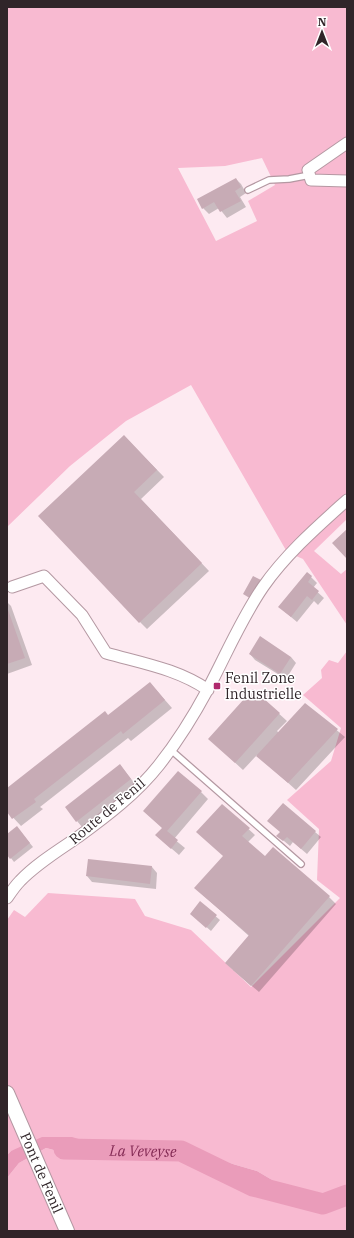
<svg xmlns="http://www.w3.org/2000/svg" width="354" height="1238" viewBox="0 0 354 1238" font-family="'IBM Plex Serif',serif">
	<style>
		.green { fill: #f8bad1; fill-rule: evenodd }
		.water { fill: #ea9cba }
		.shadow { fill: #0003 }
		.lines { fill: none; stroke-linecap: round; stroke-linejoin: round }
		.river { stroke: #ea9cba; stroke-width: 21 }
		.building { fill: #c7abb5 }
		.service-casing { stroke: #b498a2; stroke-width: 8 }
		.minor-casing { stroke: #b498a2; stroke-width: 13 }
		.tertiary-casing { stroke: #b498a2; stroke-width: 16 }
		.service { stroke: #fff; stroke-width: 5.5 }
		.minor { stroke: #fff; stroke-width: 11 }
		.tertiary { stroke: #fff; stroke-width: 14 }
		.poi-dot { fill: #b02a6e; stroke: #fff; stroke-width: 1.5 }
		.labels { text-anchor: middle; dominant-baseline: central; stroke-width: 3; stroke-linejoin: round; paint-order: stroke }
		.poi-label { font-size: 14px; fill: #302529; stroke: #fff; text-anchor: start }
		.street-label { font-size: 14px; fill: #302529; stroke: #fff }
		.water-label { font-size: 15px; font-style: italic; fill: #822953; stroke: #fff }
	</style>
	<rect width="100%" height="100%" fill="#fdeaf1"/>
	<!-- green -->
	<path class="green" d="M7,7h340v512l-33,32 27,23 6,-5v56l-44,-66 -16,-7 -96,-167 -65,36 -56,45 -63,61zM262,158l13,27 -27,16 9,20 -41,20 -38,-73 47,-2z
		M347,651v534l-10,6 -22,4 -31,-8 -27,-16 -69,-20 31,29 123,25 5,-3v29h-340v-53l12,-15 27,-15 27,7 19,-12 -81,8 -4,4v-235l7,-10 11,7 23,-24 87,6 10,17 46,14 60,57 89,-89 -23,-18 2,-51 -32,-29 44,-39 10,-33 -38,-33 19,-17 -1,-8 8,-10 9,3z"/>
	<!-- water -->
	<path class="water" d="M42,1137h30l20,6 -1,8 -18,4 -27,-7 -27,15 -12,15v-23l4,-4z
		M188,1151l69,20 27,16 31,8 22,-4 10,-6v17l-5,3 -19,-1 -70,-18 -34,-6 -24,-14 -10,-10z"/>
	<!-- shadow -->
	<path class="shadow" d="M236,179l5,5 5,9 -6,4 6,10 -19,11 -8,-10 -10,6 -6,-6z
		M124,436l40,41 -23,22 68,72 -62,58 -7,-7z
		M307,573l10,10 -4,5 11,10 -6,7 -4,-4 -17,21 -12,-10z
		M7,602l4,4 21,59 -25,9z
		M250,654l41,3 5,6 -10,16 -31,-19z
		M150,683l22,25 -41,33 -3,-3 -88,69 3,2 -22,17 -14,-15v-22l102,-73z
		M253,690l34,31 -10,10 2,2 26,-29 40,33 -49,53 -39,-35 -14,15 -26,-24z
		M120,765l16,20 -54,42 -5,-6z
		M201,792l7,7 -34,40 11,9 -6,7 -15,-13 -1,-14 -19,-17z
		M222,805l33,30 -7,7 17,16 64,39 7,7 -77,88 -26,-22 16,-34 -46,-41 21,-39z
		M283,805l38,32 -14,17 -14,-12 -3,4 -12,-10 3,-4z
		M20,831l13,16 -19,15 -7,-9v-18z
		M152,867l5,6 -1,16 -64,-7 -5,-6z
		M200,903l20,17 -9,11 -16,-14z"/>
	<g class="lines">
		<!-- river -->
		<path class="river" id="s1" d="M64,1149l117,2 72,35 70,18 24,-9"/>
	</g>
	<!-- building -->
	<path class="building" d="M236,178l5,9 -6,4 6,10 -21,11 -6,-10 -12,7 -5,-10z
		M124,435l33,35 -23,22 68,71 -63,60 -101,-107z
		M347,529v30l-15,-16z
		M307,572l5,4 -4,6 11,9 -7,9 -5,-4 -16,21 -13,-10z
		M253,576l10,5 -10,19 -10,-6z
		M7,607l18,51 -18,6z
		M260,636l31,21 -11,17 -31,-20z
		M150,682l15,18 -42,34 -2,-3 -87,68 2,3 -24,17 -5,-7v-24l98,-77 3,4z
		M253,689l27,24 -45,50 -27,-24z
		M305,703l33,26 -50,54 -32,-27z
		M120,764l11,15 -55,43 -11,-15z
		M178,771l24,20 -35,40 11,9 -7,9 -16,-14 7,-7 -19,-17z
		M283,803l33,28 -15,18 -14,-12 -4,4 -7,-5 4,-4 -13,-11z
		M222,804l28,24 -8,8 23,20 8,-9 57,49 -79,90 -26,-23 24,-28 -55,-47 29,-32 -27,-24z
		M17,826l13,17 -20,16 -3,-4v-21z
		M88,859l64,7 -2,18 -64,-8z
		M200,901l17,14 -11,13 -16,-14z"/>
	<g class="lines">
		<defs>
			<path id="service" d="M248,190l21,-10 20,-1 21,-4
				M171,750l130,114"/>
			<path id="minor" d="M347,143l-39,27 3,10 36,1
				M12,587l32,-11 38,39 24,38c35,10 72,16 102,37
				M7,898c4,-6 8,-12 13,-17 16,-17 39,-31 58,-44 29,-21 59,-44 81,-72 19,-24 35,-50 49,-76 18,-34 33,-70 55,-102 23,-33 54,-60 84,-87"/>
			<g id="tertiary">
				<path id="s2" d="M7,1093l60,138"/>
			</g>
		</defs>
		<!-- service casing -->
		<use href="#service" class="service-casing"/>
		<!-- minor casing -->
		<use href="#minor" class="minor-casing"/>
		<!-- tertiary casing -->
		<use href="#tertiary" class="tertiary-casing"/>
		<!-- service -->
		<use href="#service" class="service"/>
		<!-- minor -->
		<use href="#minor" class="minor"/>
		<!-- tertiary -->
		<use href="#tertiary" class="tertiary"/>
	</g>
	<!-- markers -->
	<rect class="poi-dot" x="213" y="682" width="8" height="8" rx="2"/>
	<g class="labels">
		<!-- poi labels -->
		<g class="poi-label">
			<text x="225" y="678">Fenil Zone<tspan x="225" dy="16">Industrielle</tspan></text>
		</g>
		<!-- street labels -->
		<g class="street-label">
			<text transform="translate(107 811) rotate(-40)">Route de Fenil</text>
			<text stroke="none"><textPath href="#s2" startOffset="87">Pont de Fenil</textPath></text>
		</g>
		<!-- water labels -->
		<g class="water-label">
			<text stroke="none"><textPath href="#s1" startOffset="79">La Veveyse</textPath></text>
		</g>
	</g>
	<!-- border -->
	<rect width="354" height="1238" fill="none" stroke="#302529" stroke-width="16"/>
	<!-- north arrow -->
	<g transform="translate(322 32)" stroke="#ffffff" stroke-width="3" paint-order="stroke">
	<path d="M0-3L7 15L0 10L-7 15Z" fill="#302529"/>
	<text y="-6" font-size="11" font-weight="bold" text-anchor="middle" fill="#302529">N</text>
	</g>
</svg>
